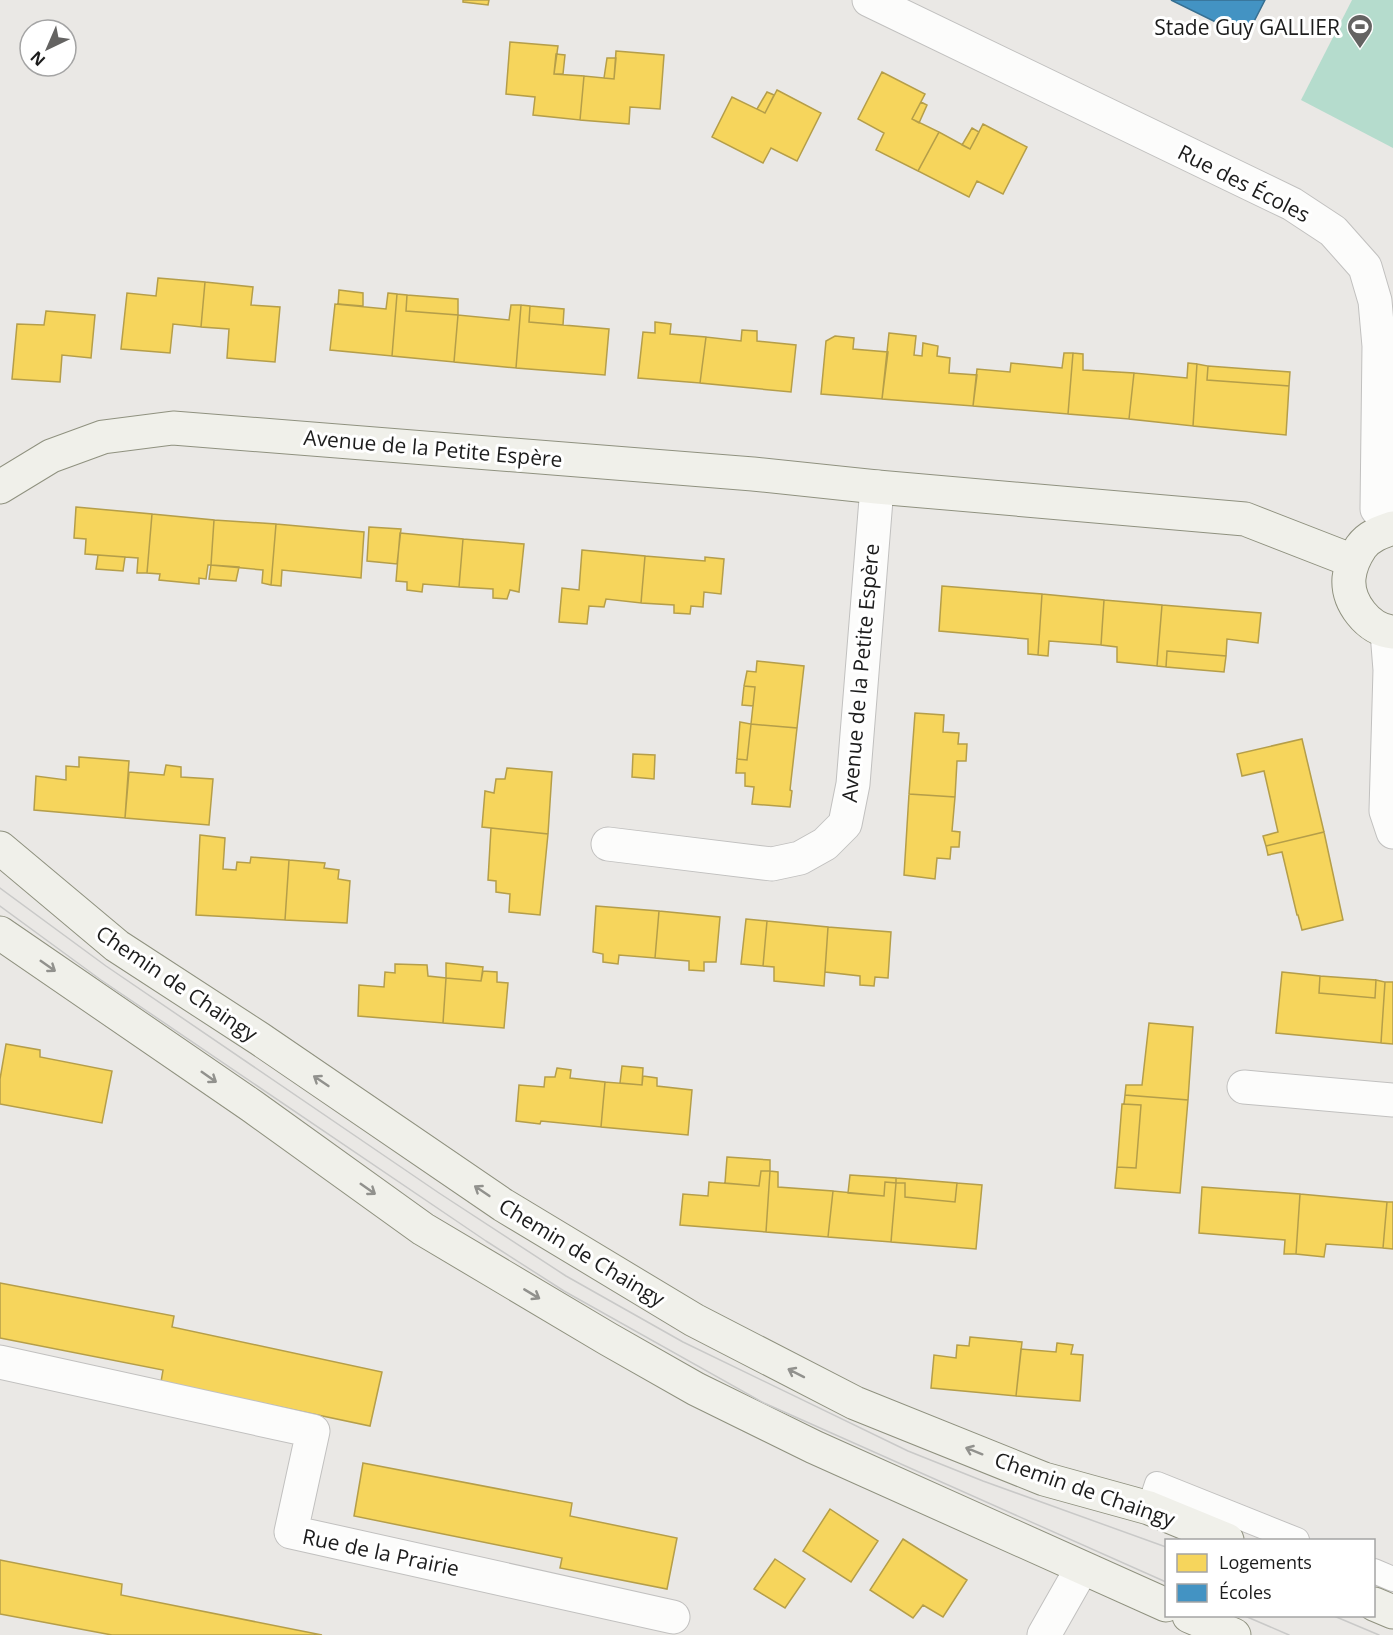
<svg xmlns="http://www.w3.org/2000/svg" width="1393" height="1635" viewBox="0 0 1393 1635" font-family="'Open Sans',sans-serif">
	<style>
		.pitch { fill: #b5dccd }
		.homes { fill: #f6d55c; stroke: #b59e49; stroke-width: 1.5 }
		.schools { fill: #4393c3; stroke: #376f91; stroke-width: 1.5 }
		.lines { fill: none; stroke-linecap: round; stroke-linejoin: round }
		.lane-casing { stroke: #c1c0bf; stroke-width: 26 }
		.street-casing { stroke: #c1c0bf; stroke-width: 35 }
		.secondary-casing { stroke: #8f917f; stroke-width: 35 }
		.lane { stroke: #fcfcfb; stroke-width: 24 }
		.street { stroke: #fcfcfb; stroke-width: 33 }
		.secondary { stroke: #f0f0ea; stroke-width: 33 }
		.tram { stroke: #c9c9c8; stroke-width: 1.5 }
		.oneway { stroke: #91918d }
		.labels { text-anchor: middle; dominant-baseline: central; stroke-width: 6; stroke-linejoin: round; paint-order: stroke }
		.poi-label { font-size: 21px; fill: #1c1c1c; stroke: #fff; text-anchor: end }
		.street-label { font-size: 21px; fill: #1c1c1c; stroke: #fff }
	</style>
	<rect width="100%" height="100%" fill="#eae8e5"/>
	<!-- pitch -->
	<path class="pitch" d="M1352,0h41v148l-92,-48z"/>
	<!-- homes -->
	<path class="homes" d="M463,0h26l-1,5 -25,-3z
		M510,42l48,4 -4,28 30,2 -4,44 -47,-5 2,-18 -29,-3z
		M616,51l48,4 -4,54 -30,-2 -1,17 -49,-4 4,-44 30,3z
		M556,54l9,1 -2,19h-9z
		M607,58h9l-2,21 -10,-1z
		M882,72l43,22 -13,25 27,13 -21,39 -42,-21 8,-17 -26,-14z
		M777,90l44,23 -24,48 -26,-13 -8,15 -51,-26 20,-40 33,16z
		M767,92l7,3 -9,18 -8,-4z
		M921,102l6,3 -8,18 -7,-4z
		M983,124l44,23 -24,47 -26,-13 -8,16 -51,-26 21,-39 31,17z
		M972,128l7,4 -9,17 -8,-4z
		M158,278l47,4 -4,45 -28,-3 -3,29 -49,-4 6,-56 29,3z
		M205,282l48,5 -2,18 29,2 -5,55 -48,-4 2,-29 -28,-2z
		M339,290l24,3v13l-25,-2z
		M388,293l9,1 -5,62 -62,-6 5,-46 51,5z
		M397,294l10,1 -1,16 52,4 -4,47 -62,-6z
		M407,295l51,4v16l-52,-4z
		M511,305h10l-5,63 -62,-6 4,-47 51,5z
		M521,305l9,1 -1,16 80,7 -4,46 -89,-7z
		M530,306l34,3 -1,16 -34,-3z
		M46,311l49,4 -4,43 -29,-3 -2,27 -48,-3 5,-55 27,1z
		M655,322l16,2 -1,10 36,3 -6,46 -62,-5 5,-46 12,1z
		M742,330l15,1v10l39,4 -5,47 -91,-9 6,-46 35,4z
		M889,333l27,3 -2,19 8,1 1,-13 15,3 -1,10 13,2 -1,15 28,2 -4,31 -91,-7z
		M835,336l19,2 -1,11 35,3 -6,47 -61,-5 5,-53z
		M1064,353h9l-5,61 -95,-8 4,-37 33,3 1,-9 51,5z
		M1073,353l10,1v16l51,3 -5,46 -61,-5z
		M1188,363l9,1 -4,62 -64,-7 5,-46 53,5z
		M1197,364l11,2 -1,14 82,6 -3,49 -93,-9z
		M1208,366l82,6 -1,14 -82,-6z
		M76,507l76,7 -5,59h-10l1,-15 -53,-4 1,-15 -12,-1z
		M152,514l62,6 -3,45h-3l-2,14 -7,-1v6l-40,-4 1,-6 -13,-1z
		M214,520l62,4 -5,61 -9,-2 1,-13 -52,-5z
		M276,524l88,8 -3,46 -79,-8 -1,16 -10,-1z
		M369,527l32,2 -4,35 -30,-3z
		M400,533l63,6 -4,48 -36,-3 -1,8 -15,-2v-8l-11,-1z
		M463,539l61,5 -5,48 -9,-2 -3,9 -14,-1v-9l-34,-2z
		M582,550l63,6 -4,47 -35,-4 -2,8 -15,-1 -2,18 -28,-2 3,-34 17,2z
		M98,555l27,2 -2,14 -27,-2z
		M645,556l60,5v-4l19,2 -3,35 -17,-2 -1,15 -12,-1 -1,8 -16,-1v-8l-33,-2z
		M211,565l28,2 -3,14 -27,-2z
		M942,586l100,8 -4,61 -10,-1v-15l-89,-8z
		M1042,594l62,6 -3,45 -52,-4 -1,15 -10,-1z
		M1104,600l58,5 -5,61 -40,-4v-15l-16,-2z
		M1162,605l99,8 -3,30 -31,-4 -1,17 -59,-5 -1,16 -9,-1z
		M1167,651l59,5 -2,16 -58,-5z
		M757,661l47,5 -7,62 -46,-4 4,-37 -11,-1 3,-15 9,1z
		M744,686l11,1 -2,19 -11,-1z
		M915,713l29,2 -1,17 16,1 -1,11h9l-1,17h-9l-2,36 -46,-3z
		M740,722l11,2 -4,36 -10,-1z
		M751,724l46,4 -6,53 -1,9 2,1 -2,16 -38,-3 2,-17 -9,-1v-13h-9l1,-14 10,1z
		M1302,739l22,93 -58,14 -3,-10 15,-4 -14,-61 -22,5 -5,-22z
		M633,754l22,1 -1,24 -22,-2z
		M79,757l50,4 -4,57 -91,-8 2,-34 30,4v-14l13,1z
		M166,765l15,2v10l32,2 -4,46 -84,-7 4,-46 35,3z
		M507,768l45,4 -4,62 -66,-7 3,-36 9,2 2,-14h9z
		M909,794l46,3 -3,34 8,1 -1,15h-8l-1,12 -13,-1 -2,21 -31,-4z
		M491,828l57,6 -8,81 -31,-3 1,-18 -14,-2v-11l-8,-1z
		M1324,832l19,88 -41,10 -4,-15h-1l-15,-63 -14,3 -2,-9z
		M200,835l25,3 -2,31 13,1 1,-8 13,1 1,-6 38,3 -4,60 -89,-5z
		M289,860l36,3 -1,5 15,2 -1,9 12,2 -3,42 -62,-3z
		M596,906l63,5 -4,47 -36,-3 -1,9 -15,-2v-8l-10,-2z
		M659,911l61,6 -4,45h-12v9l-15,-1v-9l-34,-3z
		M746,919l21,2 -4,45 -22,-2z
		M767,921l61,6 -4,59 -50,-5v-14l-11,-1z
		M828,927l63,5 -3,46 -13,-1 -1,9 -14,-1v-9l-35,-4z
		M446,963l37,4 -2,14 -35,-3z
		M395,964l32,1 1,11 18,2 -3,45 -85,-7 1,-31 25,2 1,-15 10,1z
		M483,971l14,1v10l11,1 -4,45 -61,-5 3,-45 35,3z
		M1282,972l38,4 -1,17 56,5 1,-18 9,2 -4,61 -105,-10z
		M1320,976l56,4 -1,18 -56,-5z
		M1385,982h8v62l-12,-1z
		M1149,1023l44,4 -5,73 -63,-5 1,-10h16z
		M6,1044l34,6v7l72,14 -10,52 -102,-19v-25z
		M622,1066l21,2 -1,17 -22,-2z
		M557,1068l14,2 -1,8 35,4 -4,45 -60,-6 -1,3 -24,-3 3,-36 25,2 1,-10h10z
		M643,1076l14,2v8l35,4 -4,45 -87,-8 4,-45 37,3z
		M1125,1095l63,5 -8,93 -65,-5 2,-21 19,1 5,-63 -17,-1z
		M1122,1104l19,1 -5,63 -19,-1z
		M727,1157l43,3v11h-9l-2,15 -34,-3z
		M761,1171h9l-4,61 -86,-7 3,-31 25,2 1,-14 50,4z
		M770,1171l8,1v15l55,4 -5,46 -62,-5z
		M850,1175l46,3v5l-11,-1 -1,14 -36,-3z
		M896,1178l61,5 -2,19 -50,-5v-14h-9z
		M885,1182l11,1 -5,59 -63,-5 5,-46 51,5z
		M896,1183h9v14l50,5 2,-19 25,2 -6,64 -85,-7z
		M1202,1187l98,7 -4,60h-12l1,-14 -86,-7z
		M1300,1194l87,8 -4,46 -57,-4 -2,13 -28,-3z
		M1387,1202h6v47l-10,-1z
		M0,1283l174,33 -2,11 210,45 -12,54 -209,-44 2,-12 -163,-32z
		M970,1337l52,5 -6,54 -85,-8 3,-33 22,3 1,-13 12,1z
		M1057,1343l16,2 -2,9 12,1 -3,46 -64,-5 5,-47 35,3z
		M363,1463l209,40 -2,13 107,22 -10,51 -107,-21 2,-10 -208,-42z
		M830,1509l48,32 -27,41 -48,-31z
		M903,1539l64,41 -24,37 -20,-12 -10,13 -43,-28z
		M775,1559l30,20 -20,29 -31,-19z
		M0,1560l122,24 -1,11 201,40h-210l-112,-21z"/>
	<!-- schools -->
	<path class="schools" d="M1171,0h94l-19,37z"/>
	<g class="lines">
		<defs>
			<path id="lane" d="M1149,1508l8,-24 140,56
				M1374,1571l19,8"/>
			<path id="street" d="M869,0l423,204 41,27 32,36 10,34 4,45 -2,163 16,18
				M1387,632l3,38 -4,141 7,21
				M608,844l164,20 28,-6 25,-14 20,-20 8,-40 24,-297
				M1244,1087l149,13
				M0,1362l313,69 -22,101 382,85
				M1044,1635l38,-67"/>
			<path id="secondary" d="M0,487l51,-31 52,-19 70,-9 580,46 124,13 368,32 108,42
				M1393,528c-12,4 -24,8 -32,19 -6,9 -11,20 -12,31 -2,24 19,52 44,54
				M0,848l117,98 143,93 243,166 191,115 161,83 189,76 105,29 78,32
				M0,933l252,173 171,123 185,110 88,50 118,58 352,158
				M1374,1604l19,8
				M1189,1616l45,19"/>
		</defs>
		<!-- lane casing -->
		<use href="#lane" class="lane-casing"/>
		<!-- street casing -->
		<use href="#street" class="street-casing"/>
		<!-- secondary casing -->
		<use href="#secondary" class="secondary-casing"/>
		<!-- lane -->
		<use href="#lane" class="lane"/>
		<!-- street -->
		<use href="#street" class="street"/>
		<!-- secondary -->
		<use href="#secondary" class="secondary"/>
		<!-- tram -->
		<path class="tram" d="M0,888l106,78 333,227 127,83 117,66 225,109 75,30 183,66
			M0,906l101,74 385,261 78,50 200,112 402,179
			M1245,1616l44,19
			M1334,1616l45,19"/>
	</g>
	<!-- one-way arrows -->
	<defs><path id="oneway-shaft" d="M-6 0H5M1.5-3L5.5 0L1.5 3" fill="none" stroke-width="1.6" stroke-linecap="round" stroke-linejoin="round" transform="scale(1.5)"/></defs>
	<g class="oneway">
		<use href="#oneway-shaft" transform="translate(48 966) rotate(35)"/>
		<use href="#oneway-shaft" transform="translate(209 1077) rotate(35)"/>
		<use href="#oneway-shaft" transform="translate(321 1081) rotate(-146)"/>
		<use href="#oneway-shaft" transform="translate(368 1189) rotate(35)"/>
		<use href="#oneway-shaft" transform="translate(482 1191) rotate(-146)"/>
		<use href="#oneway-shaft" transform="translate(532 1294) rotate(31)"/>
		<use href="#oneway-shaft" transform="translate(796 1373) rotate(-153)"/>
		<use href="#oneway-shaft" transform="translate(974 1451) rotate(-158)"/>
	</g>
	<!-- icons -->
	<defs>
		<symbol id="stadium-pin" viewBox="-11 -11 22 30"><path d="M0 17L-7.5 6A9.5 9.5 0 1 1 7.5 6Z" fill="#646362" stroke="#fff"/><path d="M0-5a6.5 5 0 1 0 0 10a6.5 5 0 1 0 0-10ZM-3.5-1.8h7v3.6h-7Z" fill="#fff"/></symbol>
	</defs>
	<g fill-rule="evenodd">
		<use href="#stadium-pin" x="1345" y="12" width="30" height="40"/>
	</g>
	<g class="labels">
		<!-- poi labels -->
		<g class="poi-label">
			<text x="1340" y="27">Stade Guy GALLIER</text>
		</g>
		<!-- street labels -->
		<g class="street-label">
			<text transform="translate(1244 183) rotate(27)">Rue des Écoles</text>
			<text transform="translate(433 448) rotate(5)">Avenue de la Petite Espère</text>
			<text transform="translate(860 673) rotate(-85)">Avenue de la Petite Espère</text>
			<text transform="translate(177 983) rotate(34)">Chemin de Chaingy</text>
			<text transform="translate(582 1252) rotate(31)">Chemin de Chaingy</text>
			<text transform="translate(1085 1489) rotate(19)">Chemin de Chaingy</text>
			<text transform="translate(381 1552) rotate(12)">Rue de la Prairie</text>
		</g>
	</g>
	<!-- legend -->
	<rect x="1165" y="1539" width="210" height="78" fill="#ffffff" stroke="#a4a4a4" stroke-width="1.5"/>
	<rect x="1177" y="1554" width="30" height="18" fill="#f6d55c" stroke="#a4a4a4" stroke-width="1.5"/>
	<text x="1219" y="1569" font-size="18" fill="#1c1c1c">Logements</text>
	<rect x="1177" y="1584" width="30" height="18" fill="#4393c3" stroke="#a4a4a4" stroke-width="1.5"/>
	<text x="1219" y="1599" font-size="18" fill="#1c1c1c">Écoles</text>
	<!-- north arrow -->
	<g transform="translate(48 48) rotate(224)"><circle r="28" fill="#ffffff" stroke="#a4a4a4" stroke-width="1.5"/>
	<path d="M0-4.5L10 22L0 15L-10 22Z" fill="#646362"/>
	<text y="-9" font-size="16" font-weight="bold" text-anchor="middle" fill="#1c1c1c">N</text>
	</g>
</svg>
